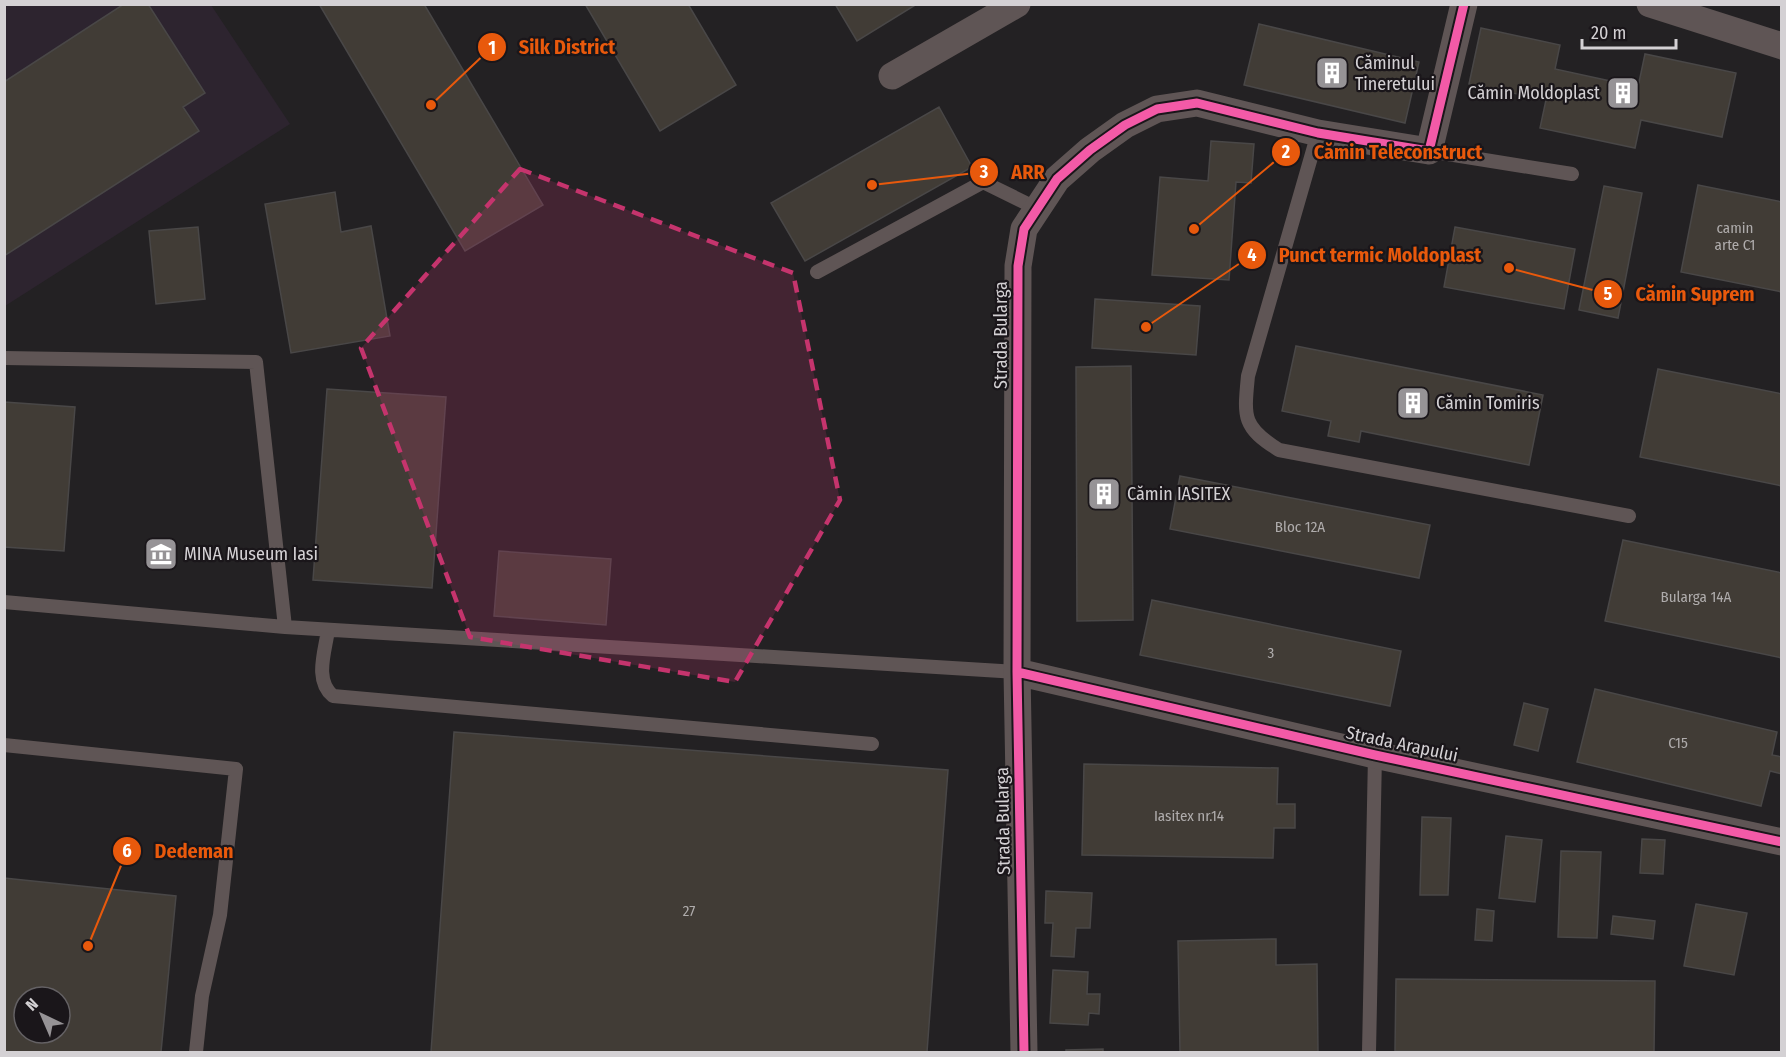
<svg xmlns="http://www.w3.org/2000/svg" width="1786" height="1057" viewBox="0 0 1786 1057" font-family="'Fira Sans Condensed',sans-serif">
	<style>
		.industrial { fill: #2d242f }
		.building { fill: #413c36; stroke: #494747; stroke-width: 1.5; fill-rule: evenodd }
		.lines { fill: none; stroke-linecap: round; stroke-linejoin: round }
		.service { stroke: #5f5555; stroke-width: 14 }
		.minor { stroke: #5f5555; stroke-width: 27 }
		.cycleway-casing { stroke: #1a161a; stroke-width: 13 }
		.cycleway { stroke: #f35aa7; stroke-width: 9 }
		.marked { fill: #c5346d; fill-opacity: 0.2; stroke: #c5346d; stroke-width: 4.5; stroke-dasharray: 12 8; stroke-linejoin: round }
		.labels { text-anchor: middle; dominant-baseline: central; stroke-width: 4.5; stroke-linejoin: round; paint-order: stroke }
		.number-label { font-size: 15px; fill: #afacac }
		.poi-label { font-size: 18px; fill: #d4d1d4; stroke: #1a161a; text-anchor: start }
		.street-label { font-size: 18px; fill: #d4d1d4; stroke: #1a161a }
		.leader { fill: none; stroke: #e8590c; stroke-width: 2 }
		.callout-dot { fill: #e8590c; stroke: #1a161a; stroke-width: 2 }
		.mark-label { font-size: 18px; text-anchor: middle; font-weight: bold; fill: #fff }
		.callout-label { font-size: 20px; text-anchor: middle; font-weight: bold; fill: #e8590c; stroke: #1a161a; stroke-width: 4.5; stroke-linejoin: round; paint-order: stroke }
	</style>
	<rect width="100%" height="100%" fill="#232123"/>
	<!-- industrial -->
	<path class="industrial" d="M5,5h206l79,119 -285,182z"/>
	<!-- building -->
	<path class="building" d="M124,4h24l57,89 -22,14 16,24 -195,125v-174z
		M319,4h105l119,201 -78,46z
		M585,4h103l48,81 -76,46z
		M835,4h82l-60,37z
		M1259,24l160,38 -14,61 -161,-38z
		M1481,28l79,17 -5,24 83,18 7,-33 91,19 -14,64 -81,-17 -6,28 -95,-20 6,-28 -77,-16z
		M939,107l33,60 -167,94 -34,-58z
		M1211,141l43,3 -3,39 -15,-1 -7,98 -77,-5 8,-98 48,4z
		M1698,185l84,17v90l-101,-20z
		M1604,186l38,7 -24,125 -39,-8z
		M335,192l6,40 30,-6 19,110 -99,17 -26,-149z
		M198,227l7,72 -49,5 -7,-73z
		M1455,227l120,22 -11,60 -120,-22z
		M1095,299l105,7 -4,49 -104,-7z
		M1296,346l247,49 -14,70 -168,-34 -2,11 -31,-6 3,-15 -49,-10z
		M1131,366l2,254 -56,1 -1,-254z
		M1658,369l124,25v92l-142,-29z
		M327,389l119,8 -14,191 -119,-8z
		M4,402l71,5 -11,144 -60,-4z
		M1180,476l250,49 -11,53 -249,-49z
		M1623,540l159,33v85l-177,-37z
		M499,551l112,8 -5,66 -112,-9z
		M1152,600l249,51 -11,55 -250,-51z
		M1595,689l182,43 -5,23 10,2v17l-12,-3 -9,35 -184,-44z
		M1524,703l24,6 -10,42 -24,-6z
		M454,732l494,38 -21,282h-496z
		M1084,764l194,4 -1,36h18v24h-21l-1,30 -191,-3z
		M1422,817l29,1 -3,77h-28z
		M1506,836l36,4 -7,62 -36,-4z
		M1642,839l23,1 -2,34 -23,-1z
		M1561,851l40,1 -4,86 -39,-1z
		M4,878l172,18 -15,156h-157zM24,997h36v36h-36z
		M1046,891l46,2 -2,35h-14l-2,29 -23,-1 2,-33h-8z
		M1696,904l51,9 -13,62 -50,-9z
		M1477,909l17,2 -2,30 -17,-1z
		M1613,916l42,5 -2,18 -42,-5z
		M1276,939v26l41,-1 1,88h-138l-2,-111z
		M1053,970l35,2 -1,22h13l-1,20 -10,-1 -1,12 -38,-2z
		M1396,979l259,2 -1,71 -259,-1z
		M1103,1049v3h-37v-2z"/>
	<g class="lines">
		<!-- service -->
		<path class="service" d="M1318,133l-70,243c-4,41 -6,51 31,74l350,66
			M1429,151l143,23
			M817,272l166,-90 53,26
			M4,358l252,4 29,265
			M4,602l281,25 732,45
			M328,630c-3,22 -14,50 5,66l539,48
			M4,745l232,24 -16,146 -18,81 -6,56
			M1369,1052l6,-297"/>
		<!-- minor -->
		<path class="minor" d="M1650,4l132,42
			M892,76l125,-72
			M1017,672l358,83 407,87
			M1024,1052l-7,-380 1,-406 6,-37 33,-50 33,-29 35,-25 32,-16 40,-6 121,30 111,18 35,-147"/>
		<defs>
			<path id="cycleway" d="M1017,672l358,83 407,87
				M1024,1052l-7,-380 1,-406 6,-37 33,-50 33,-29 35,-25 32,-16 40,-6 121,30 111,18 35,-147"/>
		</defs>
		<!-- cycleway casing -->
		<use href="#cycleway" class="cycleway-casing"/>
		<!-- cycleway -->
		<use href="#cycleway" class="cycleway"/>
	</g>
	<!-- marked area -->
	<path class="marked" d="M520,169l273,104 47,227 -105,182 -265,-45 -109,-289z"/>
	<!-- icons -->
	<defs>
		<symbol id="building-square" viewBox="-11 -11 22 22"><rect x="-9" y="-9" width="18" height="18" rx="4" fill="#969396" stroke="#1a161a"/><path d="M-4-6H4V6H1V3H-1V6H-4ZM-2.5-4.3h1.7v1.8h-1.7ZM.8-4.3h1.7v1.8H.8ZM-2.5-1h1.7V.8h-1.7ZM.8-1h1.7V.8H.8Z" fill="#fff"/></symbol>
		<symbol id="museum-square" viewBox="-11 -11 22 22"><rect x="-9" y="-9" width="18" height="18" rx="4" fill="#969396" stroke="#1a161a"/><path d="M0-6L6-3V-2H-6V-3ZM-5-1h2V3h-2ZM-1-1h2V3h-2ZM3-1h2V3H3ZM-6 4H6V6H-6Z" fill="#fff"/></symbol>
	</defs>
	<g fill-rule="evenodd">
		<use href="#building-square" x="1313" y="54" width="38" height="38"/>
		<use href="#building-square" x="1604" y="74" width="38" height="38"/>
		<use href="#building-square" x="1394" y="384" width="38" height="38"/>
		<use href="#building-square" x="1085" y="475" width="38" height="38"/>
		<use href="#museum-square" x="142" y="535" width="38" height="38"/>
	</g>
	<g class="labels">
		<!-- number labels -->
		<g class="number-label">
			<text x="1735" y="228">camin<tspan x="1735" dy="17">arte C1</tspan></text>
			<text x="1300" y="527">Bloc 12A</text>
			<text x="1696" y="597">Bularga 14A</text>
			<text x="1271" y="653">3</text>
			<text x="1678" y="743">C15</text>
			<text x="1189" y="816">Iasitex nr.14</text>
			<text x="689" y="911">27</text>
		</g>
		<!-- poi labels -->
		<g class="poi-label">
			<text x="1355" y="63">Căminul<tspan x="1355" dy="21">Tineretului</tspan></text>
			<text x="1600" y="93" text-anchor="end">Cămin Moldoplast</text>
			<text x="1436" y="403">Cămin Tomiris</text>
			<text x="1127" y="494">Cămin IASITEX</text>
			<text x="184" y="554">MINA Museum Iasi</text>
		</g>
		<!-- street labels -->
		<g class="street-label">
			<text transform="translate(1001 335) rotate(-90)">Strada Bularga</text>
			<text transform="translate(1402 744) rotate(12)">Strada Arapului</text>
			<text transform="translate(1003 821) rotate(-91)">Strada Bularga</text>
		</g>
	</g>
	<!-- callouts -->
	<path class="leader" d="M431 105L492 47M1194 229L1286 152M872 185L984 172M1146 327L1252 255M1509 268L1608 294M88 946L127 851"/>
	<g class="callout-dot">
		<circle cx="431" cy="105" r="6"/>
		<circle cx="1194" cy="229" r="6"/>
		<circle cx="872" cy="185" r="6"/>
		<circle cx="1146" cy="327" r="6"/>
		<circle cx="1509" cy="268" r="6"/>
		<circle cx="88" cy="946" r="6"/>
		<circle cx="492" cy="47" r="15"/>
		<circle cx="1286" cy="152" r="15"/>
		<circle cx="984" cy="172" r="15"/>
		<circle cx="1252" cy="255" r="15"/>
		<circle cx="1608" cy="294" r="15"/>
		<circle cx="127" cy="851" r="15"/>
	</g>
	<g class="mark-label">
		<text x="492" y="54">1</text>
		<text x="1286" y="158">2</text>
		<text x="984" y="178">3</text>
		<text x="1252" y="261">4</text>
		<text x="1608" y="300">5</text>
		<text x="127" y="857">6</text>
	</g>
	<g class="callout-label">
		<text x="567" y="54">Silk District</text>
		<text x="1398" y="159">Cămin Teleconstruct</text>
		<text x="1028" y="179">ARR</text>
		<text x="1380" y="262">Punct termic Moldoplast</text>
		<text x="1695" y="301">Cămin Suprem</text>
		<text x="194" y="858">Dedeman</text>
	</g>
	<!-- border -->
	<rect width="1786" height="1057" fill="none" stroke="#d4d1d4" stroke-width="12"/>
	<!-- north arrow -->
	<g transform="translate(42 1015) rotate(316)"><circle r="28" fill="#1a161a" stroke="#646164" stroke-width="1.5"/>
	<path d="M0-4.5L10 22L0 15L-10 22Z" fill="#969396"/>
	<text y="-9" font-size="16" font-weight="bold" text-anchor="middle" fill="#d4d1d4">N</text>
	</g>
	<!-- scale -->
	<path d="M1582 39v9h94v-9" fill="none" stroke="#d4d1d4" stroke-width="3"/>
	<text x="1591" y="39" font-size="18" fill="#d4d1d4" stroke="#1a161a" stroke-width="4.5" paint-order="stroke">20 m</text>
</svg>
